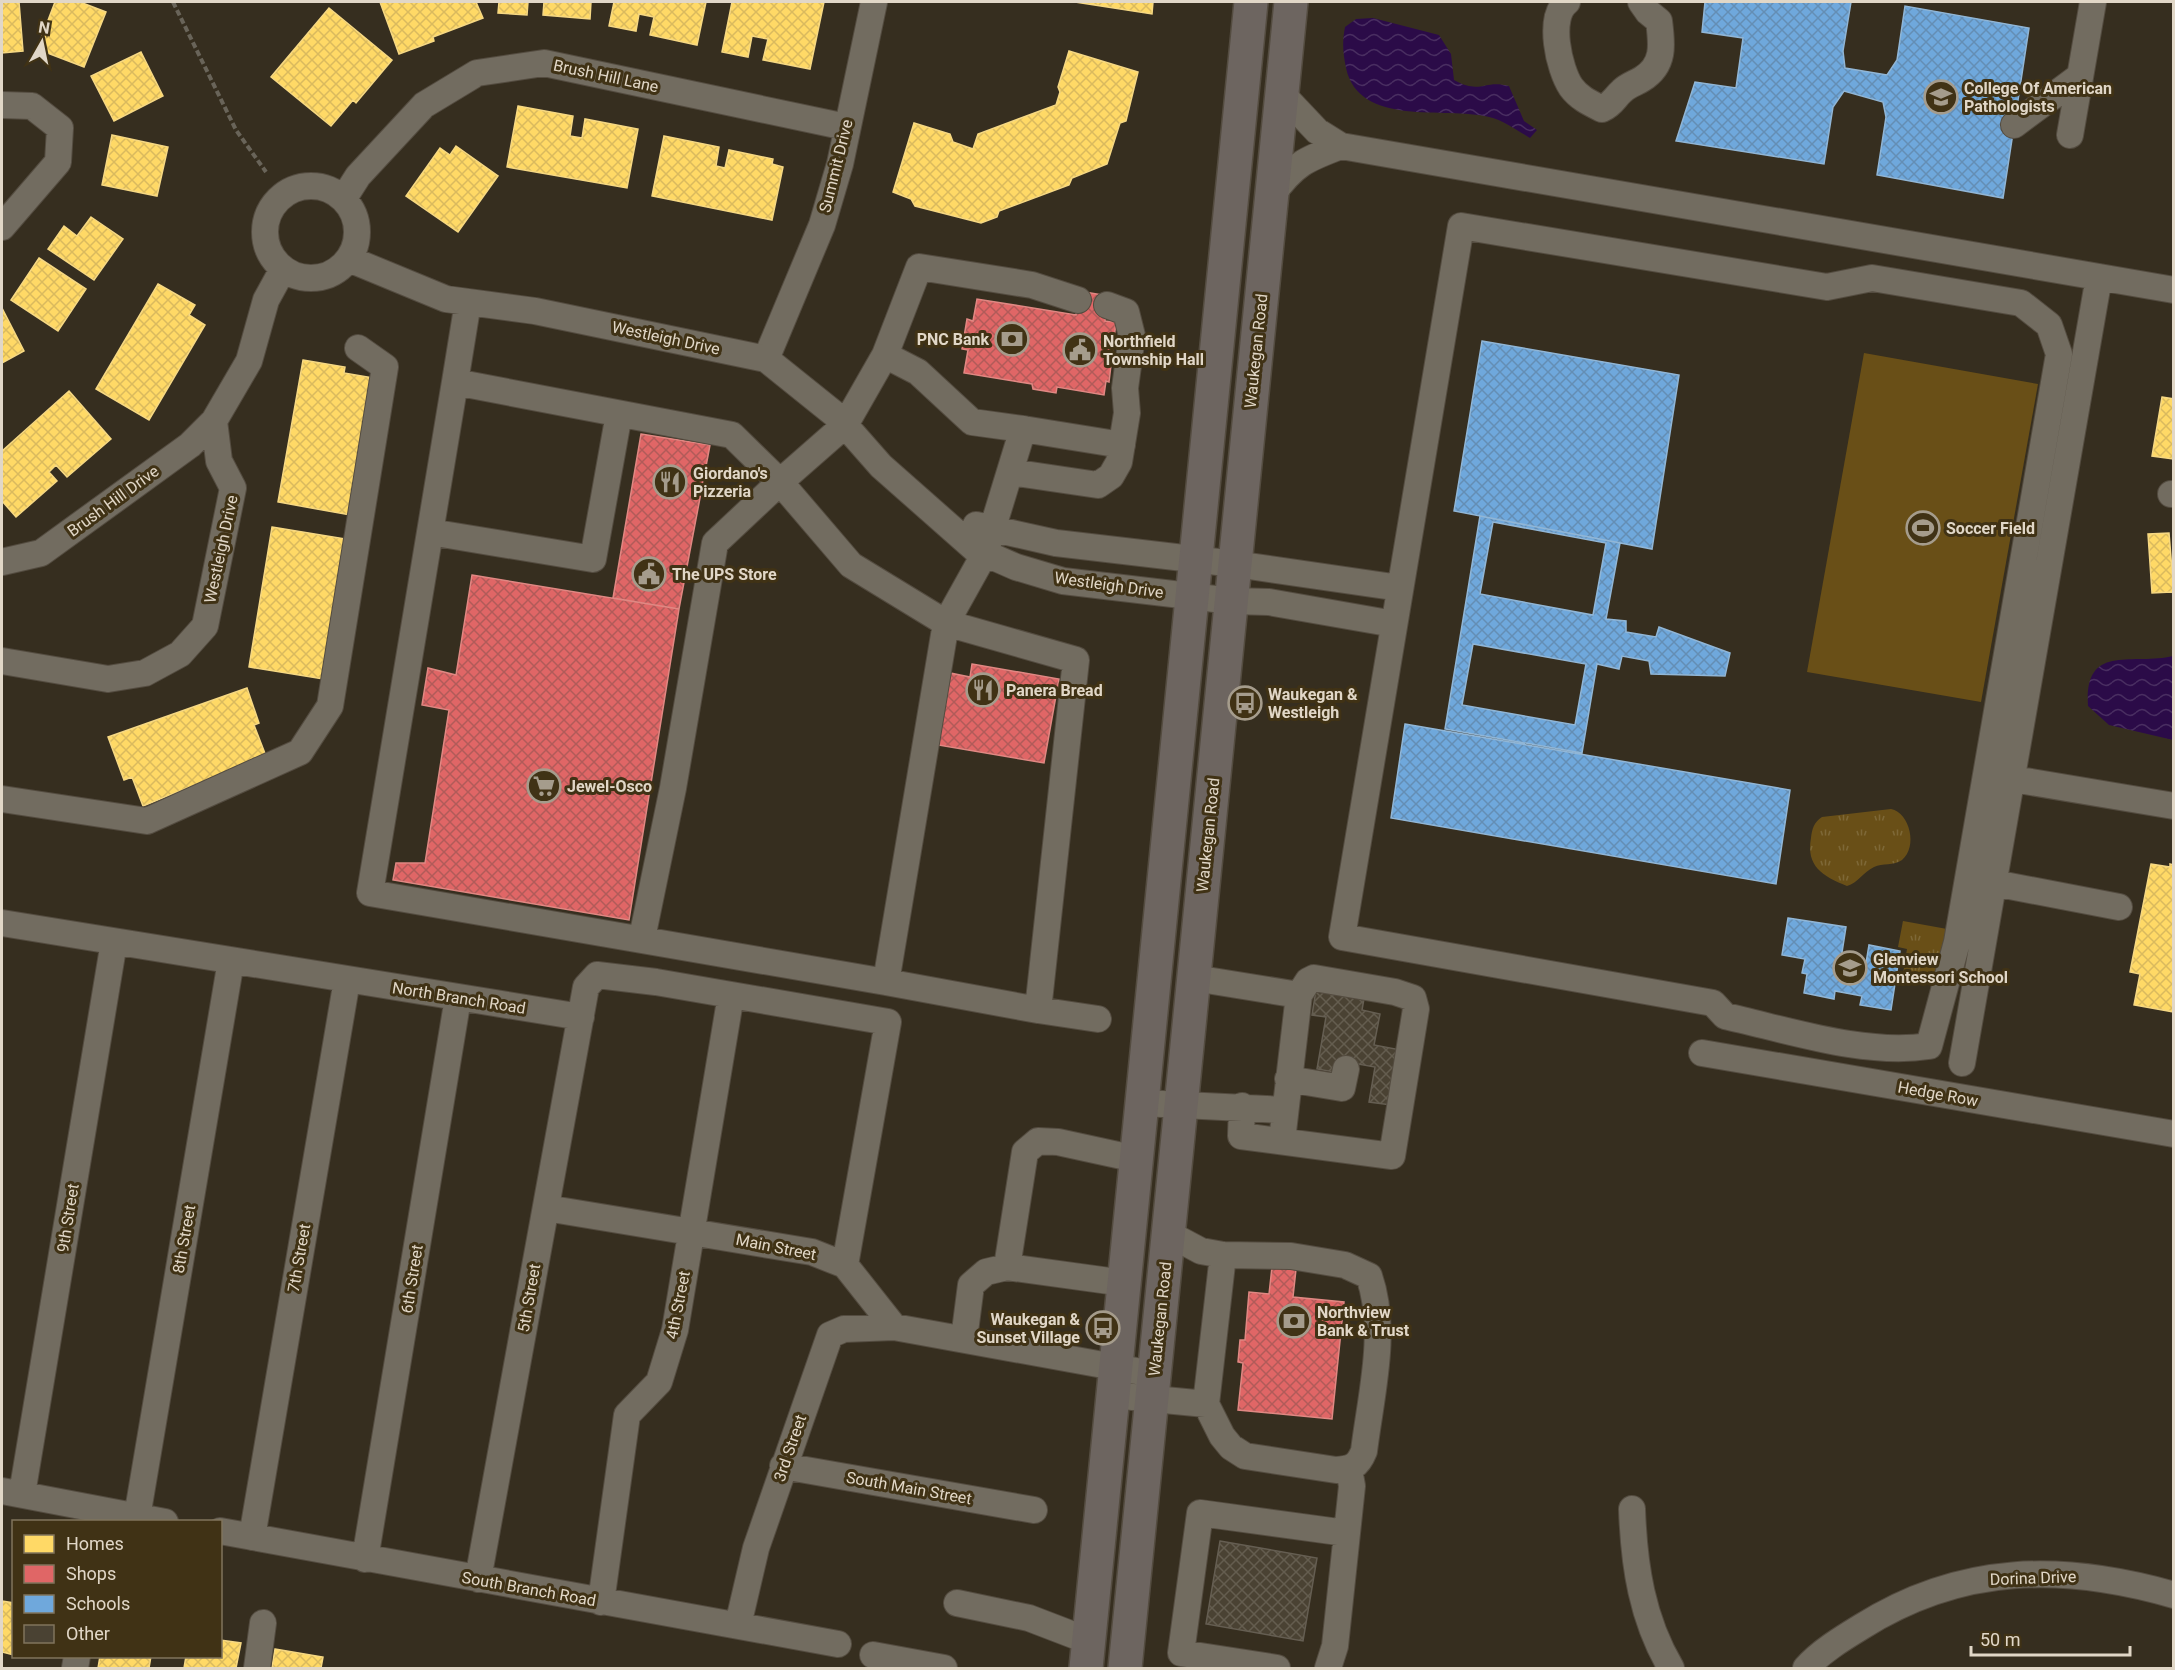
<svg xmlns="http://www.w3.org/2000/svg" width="2175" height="1670" viewBox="0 0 2175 1670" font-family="Roboto,sans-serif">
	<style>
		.grass { fill: #694f17 }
		.park { fill: url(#park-tufts) }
		.water { fill: url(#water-waves) }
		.homes { fill: url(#homes-cross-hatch); stroke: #f6d883; stroke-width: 1.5 }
		.shops { fill: url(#shops-cross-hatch); stroke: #e08883; stroke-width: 1.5 }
		.schools { fill: url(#schools-cross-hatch); stroke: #91b6d6; stroke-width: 1.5; fill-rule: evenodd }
		.building { fill: url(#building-cross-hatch); stroke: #655e52; stroke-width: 1.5 }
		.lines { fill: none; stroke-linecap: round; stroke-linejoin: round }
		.minor-casing { stroke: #544c40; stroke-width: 28 }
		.major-casing { stroke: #544c40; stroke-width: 36 }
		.path { stroke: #696459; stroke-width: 4; stroke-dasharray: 6 3; stroke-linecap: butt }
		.minor { stroke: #726c60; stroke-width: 26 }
		.major { stroke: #6d6560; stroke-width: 33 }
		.labels { text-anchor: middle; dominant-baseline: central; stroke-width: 6; stroke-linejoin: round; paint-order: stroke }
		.street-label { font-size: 16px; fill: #e1d7c7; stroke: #403215 }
		.poi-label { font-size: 16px; font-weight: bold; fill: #e1d7c7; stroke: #403215; text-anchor: start }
	</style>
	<defs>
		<pattern id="park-tufts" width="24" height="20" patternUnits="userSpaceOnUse" patternTransform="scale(1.5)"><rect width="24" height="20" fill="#694f17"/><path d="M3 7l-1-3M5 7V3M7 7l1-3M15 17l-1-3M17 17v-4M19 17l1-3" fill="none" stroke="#7e6837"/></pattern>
		<pattern id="water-waves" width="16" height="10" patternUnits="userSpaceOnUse" patternTransform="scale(1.5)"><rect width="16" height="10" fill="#2b0b48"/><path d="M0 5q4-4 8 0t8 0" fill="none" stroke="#492e61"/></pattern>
		<pattern id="homes-cross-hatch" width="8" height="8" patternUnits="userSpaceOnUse" patternTransform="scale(1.5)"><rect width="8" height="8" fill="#ffd966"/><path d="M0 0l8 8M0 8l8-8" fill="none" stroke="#daba5e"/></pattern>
		<pattern id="shops-cross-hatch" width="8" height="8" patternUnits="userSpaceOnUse" patternTransform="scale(1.5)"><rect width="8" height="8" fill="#e06666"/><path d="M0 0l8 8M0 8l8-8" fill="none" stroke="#b15b59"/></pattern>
		<pattern id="schools-cross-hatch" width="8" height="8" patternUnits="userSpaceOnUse" patternTransform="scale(1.5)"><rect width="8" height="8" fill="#6fa8dc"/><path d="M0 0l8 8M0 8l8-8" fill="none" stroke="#648eb4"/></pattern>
		<pattern id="building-cross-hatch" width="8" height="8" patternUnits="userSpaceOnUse" patternTransform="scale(1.5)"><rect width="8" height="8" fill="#4a4233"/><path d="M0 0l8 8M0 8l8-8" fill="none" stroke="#645d4f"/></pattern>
	</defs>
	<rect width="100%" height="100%" fill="#362e1f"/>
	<!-- grass -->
	<path class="grass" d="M1864,353l174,31 -57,318 -174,-30z"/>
	<!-- park -->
	<path class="park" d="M1891,809c19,4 27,38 11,51 -8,6 -20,3 -28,7 -11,5 -16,16 -27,19 -25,-10 -41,-20 -36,-48 1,-9 3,-16 11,-21z
		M1903,921l44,8 -9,52 -35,-7 4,-25 -9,-2z"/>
	<!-- water -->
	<path class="water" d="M1373,18l66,17 12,19 3,26c27,15 30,-1 55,6l15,35 13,9 -7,8c-12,-7 -27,-18 -41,-21 -44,-11 -130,11 -143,-49 -3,-15 -4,-25 -1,-41l11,-8z
		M2173,656v84l-64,-15 -21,-19c-4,-64 44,-40 85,-50z"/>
	<!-- homes -->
	<path class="homes" d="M2,2h17l4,49 -21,2z
		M55,2h25l26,10 -22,55 -47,-18z
		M380,2h96l7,16 -50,19 1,4 -35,13z
		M499,2h29l-1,13 -29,-2z
		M544,2h47l-1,17 -47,-4z
		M614,2h92l-9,43 -47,-10 4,-18 -15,-3 -3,17 -27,-5z
		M732,2h92l-14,67 -47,-9 5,-21 -16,-3 -4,21 -26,-5z
		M1075,2h78l-1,12z
		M329,8l63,52 -36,43 -3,-3 -22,26 -60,-49z
		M1069,51l69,21 -12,49 -6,2 -13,41 -35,14 -3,7 -70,26 -2,6 -16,6 -66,-17 -4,-7 -18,-7 21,-69 36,11 3,8 20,7 5,-15 78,-29 4,-13 -2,-5z
		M141,52l22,44 -49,25 -23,-45z
		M518,106l55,10 -3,20 12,2 3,-19 53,10 -11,59 -120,-21z
		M112,135l56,12 -11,49 -55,-11z
		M664,136l55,11 -3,19 9,2 4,-18 44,9 -1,5 11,3 -11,53 -120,-24z
		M456,146l42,30 -40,56 -52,-36 34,-48 10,7z
		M91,217l32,22 -29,41 -46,-31 16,-23 13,10z
		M39,258l47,31 -28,42 -47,-31z
		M158,284l37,21 -6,10 16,10 -56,95 -53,-31z
		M2,308l22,43 -22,12z
		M303,360l42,7 -1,6 30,5 -24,137 -72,-13z
		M69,391l42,48 -44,38 -11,-12 -7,7 8,9 -41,36 -14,-16v-50z
		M2162,397l12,2 -1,60 -21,-3z
		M272,527l74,12 -23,140 -74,-12z
		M2169,533l5,62 -2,-3 -20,1 -4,-59z
		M247,688l12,35 -5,2 12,31 -123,50 -11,-29 -8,3 -16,-43z
		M2151,864l19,3v-3l4,1v147l-40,-7 6,-31 -10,-2z
		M2,1601l12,2v52l-12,-3z
		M220,1640l21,3 -5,25h-52l2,-12h34z
		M275,1649l48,8 -2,11h-49z
		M100,1656h51l-2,12h-51z"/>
	<!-- shops -->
	<path class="shops" d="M1079,291l30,5 -4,25 11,1 -7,60 -3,-1 -2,14 -47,-8 -1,6 -23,-4 -1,-5 -68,-11 4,-23 -6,-1 5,-30 6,2 4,-22 99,16z
		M641,434l69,11 -31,164 -66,-11z
		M472,575l207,34 -50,311 -236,-40 3,-17h29l24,-153 -27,-5 6,-37 28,7z
		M972,664l87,15 -15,84 -106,-18 12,-72 20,4z
		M1273,1258l24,2 -4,37 51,5 -12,117 -94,-9 5,-47 -5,-1 2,-22h5l4,-48 20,2z"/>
	<!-- schools -->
	<path class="schools" d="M1705,2h146l-8,49 2,17 42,7 10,-15 8,-54 124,22 -26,170 -126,-23 9,-58 -3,-15 -39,-11 -11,16 -9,57 -148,-23 19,-59 41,6 7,-50 -41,-6z
		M1482,341l197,34 -27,174 -198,-38z
		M1480,516l140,27 -14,76 20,2v11l30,5 3,-10 71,26 -5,23 -74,-2 -2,-13 -27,-5 -3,13 -22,-5 -15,89 -137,-24zM1493,522l113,21 -13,72 -113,-21zM1473,644l113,20 -11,61 -113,-20z
		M1405,724l385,66 -14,94 -385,-66z
		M1788,918l58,9 -5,32 25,4 3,-18 31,6 -9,59 -31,-5 2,-9 -27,-5 -1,8 -30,-6 3,-19 -5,-1 3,-14 -23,-4z"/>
	<!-- building -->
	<path class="building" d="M1317,984l48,9 -3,17 18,4 -6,31 27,5 -10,55 -22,-3 6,-35 -39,-7 -2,12 -17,-3 9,-52 -14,-2z
		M1220,1541l97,17 -14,83 -97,-17z"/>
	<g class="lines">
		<defs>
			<path id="minor" d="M1567,2c-20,15 -8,67 4,85 8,11 19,16 31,22 11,-5 12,-11 20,-18 6,-6 14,-8 20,-12 23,-14 20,-35 17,-58l-11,-9 -7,-10
				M1282,94l35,37 24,15 833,144
				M2,105l30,1 28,22 -2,34 -56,65
				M2014,125l66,-49
				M2070,135l23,-133
				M265 232a46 46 0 1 1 92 0a46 46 0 1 1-92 0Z
				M1272,195c22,-31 34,-36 69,-49
				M344,198l14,-22 66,-71 53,-32 67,-10 302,64
				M1461,226l366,61 45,-9 149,25 28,22 10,29 -102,588 -28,104c-64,10 -141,-16 -204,-30l-12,-13 -371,-66z
				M349,259l97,40 89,12 231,48 71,57 44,50 94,83 41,18 47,14 169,20 37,1 125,22
				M468,302l-13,80 277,53 48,47 -65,61 -42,245 -31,150
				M885,355l33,17 54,50 51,7 -38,124 -39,70 -95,-58 -71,-83 65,-57z
				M885,355l34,-88 113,18 46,15
				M766,359l56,-134 18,-61 34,-162
				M455,382l-85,511 516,89
				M1023,429l99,16
				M1010,472l88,13 13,-9 8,-14 8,-49 -2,-25 7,-52 -6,-24 -19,-7
				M2171,494h3
				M976,525l80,18 179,21 165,24
				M430,532l163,27 26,-145
				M2,562l39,-9 149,-108 24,-24
				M2,661l106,18 37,-6 35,-19 25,-28 28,-138 -14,-27 -5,-40 35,-60 17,-61 17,-31
				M2013,779l161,27
				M2,799l145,22 153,-69 30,-46 55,-339 -27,-19
				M1994,883l125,24
				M2,923l579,94
				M1194,978l105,17 -17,145
				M1038,1010l-152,-28 60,-359 130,37 -38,350 60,9
				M1702,1053l472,81
				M1962,1063l137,-786
				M1288,1079l54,9 4,-19
				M1142,1103l143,7
				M1242,1106l-1,30 151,20 24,-147 -3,-11 -18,-6 -81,-14 -6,3 -9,14
				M546,1208l266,44 33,13 49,62
				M1169,1234l32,17 22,4 68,1 54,9 24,11c19,55 2,118 -5,175 -6,15 -12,18 -28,19l-91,-14 -14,-9 -9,-11 -16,-32 17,-149
				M1007,1267l18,-115 13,-11 20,1 78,17
				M964,1339l7,-54 15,-13 21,-5 117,16
				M1112,1395l94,9
				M783,1466l251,44
				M2,1491l163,31
				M22,1494l92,-552
				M1632,1509c2,57 10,110 39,159
				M137,1517l94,-556
				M220,1531l618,113
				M252,1537l95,-557
				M365,1559l93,-561
				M478,1579l108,-592 11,-12 59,7 232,40 -43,243
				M601,1602l26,-187 32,-33 16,-52 56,-335
				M957,1603l72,15 60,23
				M738,1625l18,-77 74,-213 14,-6 50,-2 259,47
				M873,1655l71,13
				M75,1668l2,-12
				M257,1668l6,-45
				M1277,1668l-96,-15 19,-140 146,20
				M1328,1668l7,-22 17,-160 -3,-17
				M1806,1668c14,-16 37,-30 55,-41 100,-63 201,-64 313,-32"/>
			<path id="major" d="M1086,1668l165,-1666
				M1125,1668l166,-1666"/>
		</defs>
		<!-- minor casing -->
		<use href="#minor" class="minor-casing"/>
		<!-- major casing -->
		<use href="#major" class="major-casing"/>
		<!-- path -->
		<path class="path" d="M173,2l63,128 30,42"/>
		<!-- minor -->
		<use href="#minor" class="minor"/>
		<!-- major -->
		<use href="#major" class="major"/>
	</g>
	<!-- icons -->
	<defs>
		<symbol id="university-ring" viewBox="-11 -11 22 22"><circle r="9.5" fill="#403215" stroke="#a59c8c" stroke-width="1.5"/><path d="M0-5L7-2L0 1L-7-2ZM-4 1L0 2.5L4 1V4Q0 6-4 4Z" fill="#a59c8c"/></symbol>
		<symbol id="bank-ring" viewBox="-11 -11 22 22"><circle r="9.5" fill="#403215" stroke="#a59c8c" stroke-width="1.5"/><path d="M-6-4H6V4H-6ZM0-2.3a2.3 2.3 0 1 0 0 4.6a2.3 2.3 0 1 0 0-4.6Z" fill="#a59c8c"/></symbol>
		<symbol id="civic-ring" viewBox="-11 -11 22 22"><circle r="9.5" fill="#403215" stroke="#a59c8c" stroke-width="1.5"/><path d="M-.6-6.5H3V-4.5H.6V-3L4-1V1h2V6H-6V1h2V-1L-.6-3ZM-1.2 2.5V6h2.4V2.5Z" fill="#a59c8c"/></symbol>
		<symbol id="restaurant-ring" viewBox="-11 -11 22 22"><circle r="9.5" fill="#403215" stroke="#a59c8c" stroke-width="1.5"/><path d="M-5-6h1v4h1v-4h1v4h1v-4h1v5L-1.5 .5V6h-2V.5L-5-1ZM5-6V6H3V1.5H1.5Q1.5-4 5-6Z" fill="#a59c8c"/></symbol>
		<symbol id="stadium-ring" viewBox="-11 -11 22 22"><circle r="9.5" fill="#403215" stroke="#a59c8c" stroke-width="1.5"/><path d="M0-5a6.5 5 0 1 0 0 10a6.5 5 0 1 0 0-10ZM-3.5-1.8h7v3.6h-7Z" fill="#a59c8c"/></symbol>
		<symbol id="bus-ring" viewBox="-11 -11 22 22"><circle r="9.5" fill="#403215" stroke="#a59c8c" stroke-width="1.5"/><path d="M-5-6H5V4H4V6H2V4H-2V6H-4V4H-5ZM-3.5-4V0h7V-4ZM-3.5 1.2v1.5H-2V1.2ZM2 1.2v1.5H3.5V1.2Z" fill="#a59c8c"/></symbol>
		<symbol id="supermarket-ring" viewBox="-11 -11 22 22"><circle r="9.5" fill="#403215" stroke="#a59c8c" stroke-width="1.5"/><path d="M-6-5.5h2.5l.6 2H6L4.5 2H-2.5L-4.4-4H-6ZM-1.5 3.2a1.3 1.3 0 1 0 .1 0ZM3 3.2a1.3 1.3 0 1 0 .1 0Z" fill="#a59c8c"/></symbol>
		<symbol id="school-ring" viewBox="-11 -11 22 22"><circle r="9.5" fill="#403215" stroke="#a59c8c" stroke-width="1.5"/><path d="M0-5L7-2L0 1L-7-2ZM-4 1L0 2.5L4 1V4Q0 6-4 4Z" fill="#a59c8c"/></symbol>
	</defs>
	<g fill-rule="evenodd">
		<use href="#university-ring" x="1922" y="78" width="38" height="38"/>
		<use href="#bank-ring" x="993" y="320" width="38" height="38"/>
		<use href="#civic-ring" x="1061" y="331" width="38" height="38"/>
		<use href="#restaurant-ring" x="651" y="463" width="38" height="38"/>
		<use href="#stadium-ring" x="1904" y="509" width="38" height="38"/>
		<use href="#civic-ring" x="630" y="555" width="38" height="38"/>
		<use href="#restaurant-ring" x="964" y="671" width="38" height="38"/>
		<use href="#bus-ring" x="1226" y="684" width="38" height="38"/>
		<use href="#supermarket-ring" x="525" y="767" width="38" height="38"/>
		<use href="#school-ring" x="1831" y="949" width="38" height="38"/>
		<use href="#bank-ring" x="1275" y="1302" width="38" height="38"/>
		<use href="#bus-ring" x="1084" y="1309" width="38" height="38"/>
	</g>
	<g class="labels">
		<!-- street labels -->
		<g class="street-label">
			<text transform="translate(606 76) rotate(12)">Brush Hill Lane</text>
			<text transform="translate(836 166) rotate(-76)">Summit Drive</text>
			<text transform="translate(666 338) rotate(12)">Westleigh Drive</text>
			<text transform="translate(1256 351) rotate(-84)">Waukegan Road</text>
			<text transform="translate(113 501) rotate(-36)">Brush Hill Drive</text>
			<text transform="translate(221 549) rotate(-78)">Westleigh Drive</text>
			<text transform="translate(1109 585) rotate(8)">Westleigh Drive</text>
			<text transform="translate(1208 835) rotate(-84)">Waukegan Road</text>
			<text transform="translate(459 998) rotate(9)">North Branch Road</text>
			<text transform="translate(1938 1094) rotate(10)">Hedge Row</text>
			<text transform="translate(68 1218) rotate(-81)">9th Street</text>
			<text transform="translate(184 1239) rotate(-80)">8th Street</text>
			<text transform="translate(776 1247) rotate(11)">Main Street</text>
			<text transform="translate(299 1258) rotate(-80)">7th Street</text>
			<text transform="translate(412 1279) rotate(-81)">6th Street</text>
			<text transform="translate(529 1298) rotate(-80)">5th Street</text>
			<text transform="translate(678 1305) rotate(-79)">4th Street</text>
			<text transform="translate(1160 1319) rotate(-84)">Waukegan Road</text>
			<text transform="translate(790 1448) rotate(-71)">3rd Street</text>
			<text transform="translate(909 1488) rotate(10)">South Main Street</text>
			<text transform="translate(2033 1578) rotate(-2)">Dorina Drive</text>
			<text transform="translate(529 1589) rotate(10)">South Branch Road</text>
		</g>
		<!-- poi labels -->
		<g class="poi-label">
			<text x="1964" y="88">College Of American<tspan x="1964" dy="18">Pathologists</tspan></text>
			<text x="989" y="339" text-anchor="end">PNC Bank</text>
			<text x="1103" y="341">Northfield<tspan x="1103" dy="18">Township Hall</tspan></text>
			<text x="693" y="473">Giordano's<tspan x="693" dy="18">Pizzeria</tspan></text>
			<text x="1946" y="528">Soccer Field</text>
			<text x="672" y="574">The UPS Store</text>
			<text x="1006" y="690">Panera Bread</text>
			<text x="1268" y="694">Waukegan &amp;<tspan x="1268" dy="18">Westleigh</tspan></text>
			<text x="567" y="786">Jewel-Osco</text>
			<text x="1873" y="959">Glenview<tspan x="1873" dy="18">Montessori School</tspan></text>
			<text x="1317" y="1312">Northview<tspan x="1317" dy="18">Bank &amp; Trust</tspan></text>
			<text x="1080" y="1319" text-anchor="end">Waukegan &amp;<tspan x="1080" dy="18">Sunset Village</tspan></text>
		</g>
	</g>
	<!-- border -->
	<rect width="2175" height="1670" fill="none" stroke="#e1d7c7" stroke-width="6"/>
	<!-- legend -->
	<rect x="12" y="1520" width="210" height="138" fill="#403215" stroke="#80745c" stroke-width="1.5"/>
	<rect x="24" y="1535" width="30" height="18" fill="#ffd966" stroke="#80745c" stroke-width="1.5"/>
	<text x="66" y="1550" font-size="18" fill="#e1d7c7">Homes</text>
	<rect x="24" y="1565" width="30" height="18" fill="#e06666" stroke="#80745c" stroke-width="1.5"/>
	<text x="66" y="1580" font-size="18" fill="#e1d7c7">Shops</text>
	<rect x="24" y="1595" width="30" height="18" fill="#6fa8dc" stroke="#80745c" stroke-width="1.5"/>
	<text x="66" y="1610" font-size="18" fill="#e1d7c7">Schools</text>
	<rect x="24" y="1625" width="30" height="18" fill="#4a4233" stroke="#80745c" stroke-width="1.5"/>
	<text x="66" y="1640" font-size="18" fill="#e1d7c7">Other</text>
	<!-- north arrow -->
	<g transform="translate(42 42) rotate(9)" stroke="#403215" stroke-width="4.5" paint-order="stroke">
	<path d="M0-4.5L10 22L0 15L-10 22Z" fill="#e1d7c7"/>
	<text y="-9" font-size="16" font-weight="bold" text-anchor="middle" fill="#e1d7c7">N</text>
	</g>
	<!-- scale -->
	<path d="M1971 1646v9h159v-9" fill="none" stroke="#e1d7c7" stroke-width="3"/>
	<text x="1980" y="1646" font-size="18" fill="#e1d7c7" stroke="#403215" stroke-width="4.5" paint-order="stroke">50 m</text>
</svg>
